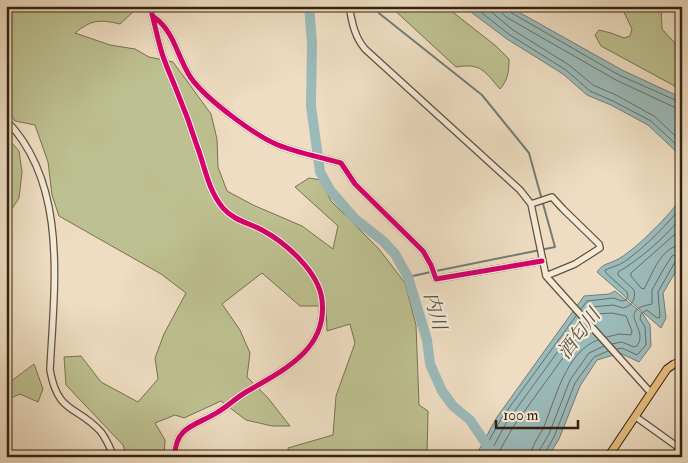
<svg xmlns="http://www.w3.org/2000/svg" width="688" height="463" viewBox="0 0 688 463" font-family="'IM FELL Double Pica','Noto Serif JP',serif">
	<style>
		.green { fill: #bdc090; stroke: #787150 }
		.water { fill: #9bbaba; stroke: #727d76 }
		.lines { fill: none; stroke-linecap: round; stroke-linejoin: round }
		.shore { stroke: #686e64; stroke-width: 1 }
		.stream { stroke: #727d76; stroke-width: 2 }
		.river { stroke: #9bbaba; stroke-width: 10 }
		.minor-casing { stroke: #62513c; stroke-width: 8 }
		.major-casing { stroke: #34220f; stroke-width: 9 }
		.minor { stroke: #f4e9d7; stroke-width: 5.5 }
		.major { stroke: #e7be81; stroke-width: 7 }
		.cycleway-casing { stroke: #f4e9d7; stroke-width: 8 }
		.cycleway { stroke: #d6006c; stroke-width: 5 }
		.labels { text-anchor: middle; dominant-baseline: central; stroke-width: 4.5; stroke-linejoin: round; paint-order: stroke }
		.water-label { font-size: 19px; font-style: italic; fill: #535042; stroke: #f4e9d7 }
	</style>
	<rect width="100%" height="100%" fill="#eeddc2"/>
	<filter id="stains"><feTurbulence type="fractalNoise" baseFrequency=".004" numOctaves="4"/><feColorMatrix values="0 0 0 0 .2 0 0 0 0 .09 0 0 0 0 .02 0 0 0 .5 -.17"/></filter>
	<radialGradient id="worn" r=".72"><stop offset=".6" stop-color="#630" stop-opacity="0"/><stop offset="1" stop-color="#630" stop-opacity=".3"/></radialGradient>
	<!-- green -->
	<path class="green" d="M6,6h127v6l-13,12c-21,-5 -29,-4 -45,9l35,12 25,4 14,8 24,5 38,52 6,25 1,28 9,24 26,14 49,21 31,23 5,-23 -43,-39 14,-9 12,2 10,21 48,48 26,34 11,42 3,80 9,6 -1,46h-138l-1,-9 45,-13 3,-39 19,-53 -5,-19 -23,7 -1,-25h-26l-38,-33 -40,31 18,26 10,23 -3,24 21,21 22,28h-18l-26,-6 -25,-19 -37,17 -9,-3 -20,8 10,17 -1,17h-37l-4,-12 -57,-60 -2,-28 17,-1 20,26 37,20 20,-23 -3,-21 9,-24 22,-41 -25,-19 -102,-58 -7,-21 -4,-33 -13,-37 -20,-4 -9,-15z
		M390,6h55l51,40 13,13c0,12 -1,21 -9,30 -16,-18 -18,-26 -44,-22z
		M621,6h40l1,23 20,22v39l-81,-44 -6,-11 4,-5 12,3 13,5 6,-2 2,-7z
		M6,136l13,15 3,21 -3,26 -13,20z
		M34,364l9,25 -5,13 -18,-8 -14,6v-15z"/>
	<!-- water -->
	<path class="water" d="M463,6h45l114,64 56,26 4,3v58l-34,-32 -37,-20 -24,-10 -24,-21 -56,-35z
		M682,197v64l-19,32 3,25 -5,10 -64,-56c7,-10 14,-8 23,-14 18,-11 50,-43 62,-61z
		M615,291l28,23 7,11 1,21 -12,16 -19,-9 -23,7 -17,26 -21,53 -11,18h-73l22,-40 87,-121 25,-2z"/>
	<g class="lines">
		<!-- shore -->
		<path class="shore" d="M473,6l37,29 56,35 24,21 23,10 38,20 31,29
			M484,6l29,24 56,35 24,20 23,10 38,21 28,26
			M501,6l1,7 4,4 110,63 60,28 6,1
			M508,6l2,6 109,63 63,28
			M682,228l-51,45v3l10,12 3,1c9,-16 17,-43 38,-44
			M581,309l6,-8 27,-3 7,3 5,-1 2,-4 -1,-4 -21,-19 -1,-3c6,-3 13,-4 19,-8 21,-15 42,-36 58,-56
			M585,314l6,-7 22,-2 10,3c9,-2 13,-9 11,-18l-16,-15v-3c20,-11 50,-37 64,-56
			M590,319l5,-5 17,-1 14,3 6,15 -1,4 -12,-1 -12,3
			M612,344l10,-2 12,5 3,-1c13,-18 -23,-35 15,-42v-14l11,-20 9,-14 10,-3
			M617,349l5,-1 15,7 9,-10 -1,-18 -5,-8 1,-5 6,-4 10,8 3,-1 -2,-25 17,-30 7,-3
			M480,457l21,-38 75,-103
			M488,457l18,-34 74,-102
			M496,457l17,-30 73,-101
			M531,457c0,-11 7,-19 12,-28 12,-29 23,-78 55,-89
			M538,457l1,-6 10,-17 21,-54 19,-27 15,-7
			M544,457l1,-4 9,-16 21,-54 19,-26 14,-6"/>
		<!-- stream -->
		<path class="stream" d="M373,6l7,8 102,81 47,58 26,94 -119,24
			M408,277l23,-5"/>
		<!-- river -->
		<path class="river" d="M309,6l3,37 -1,63 9,66 10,18 25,29 28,22 12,13 13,23 19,63 3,24 12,27 11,15 17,14 25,37"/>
		<defs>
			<path id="minor" d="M150,6c4,15 7,30 11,44 4,14 10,26 15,39 8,19 15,38 21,57 8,21 11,44 26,62 10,12 26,15 39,22 24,13 57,42 60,70 6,50 -40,71 -76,92 -10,6 -18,14 -28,20 -20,13 -44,14 -43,45
				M349,6c3,16 5,30 16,43l155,141 11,14 15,72 105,117
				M154,17c21,15 23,40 37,61 15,21 63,57 87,67 20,8 42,12 63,18l14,21 68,67 8,14 5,14 106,-18
				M6,120c63,65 48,167 44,250 8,45 27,35 51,62 6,8 9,16 13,25
				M531,204l21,-7 11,12 36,35 1,4 -25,16 -29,12
				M636,417l46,33"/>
			<path id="major" d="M608,457l59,-88 7,-5 8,-2"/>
		</defs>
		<!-- minor casing -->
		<use href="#minor" class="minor-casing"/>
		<!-- major casing -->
		<use href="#major" class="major-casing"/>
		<!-- minor -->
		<use href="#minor" class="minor"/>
		<!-- major -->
		<use href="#major" class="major"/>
		<defs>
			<path id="cycleway" d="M150,6c4,15 7,30 11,44 4,14 10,26 15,39 8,19 15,38 21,57 8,21 11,44 26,62 10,12 26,15 39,22 24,13 57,42 60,70 6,50 -40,71 -76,92 -10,6 -18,14 -28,20 -20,13 -44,14 -43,45
				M154,17c21,15 23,40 37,61 15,21 63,57 87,67 20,8 42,12 63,18l14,21 68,67 8,14 5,14 106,-18"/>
		</defs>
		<!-- cycleway casing -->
		<use href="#cycleway" class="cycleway-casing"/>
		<!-- cycleway -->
		<use href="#cycleway" class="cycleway"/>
	</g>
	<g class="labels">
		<!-- water labels -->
		<g class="water-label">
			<text transform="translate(435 311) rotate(75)">内川</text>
			<text transform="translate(579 334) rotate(-53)">酒匂川</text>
		</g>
	</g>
	<!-- margin -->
	<rect width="688" height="463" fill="none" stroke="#eeddc2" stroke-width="25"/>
	<rect x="8" y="8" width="673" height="448" fill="none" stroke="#34220f" stroke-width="2.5"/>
	<rect x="12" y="12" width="663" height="438" fill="none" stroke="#34220f"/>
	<!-- scale -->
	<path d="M496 420v8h82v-8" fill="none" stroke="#34220f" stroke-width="2.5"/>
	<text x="503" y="420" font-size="15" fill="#34220f" stroke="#f4e9d7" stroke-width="4" paint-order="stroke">100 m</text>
	<rect width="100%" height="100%" filter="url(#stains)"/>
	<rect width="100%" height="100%" fill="url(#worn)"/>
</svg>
